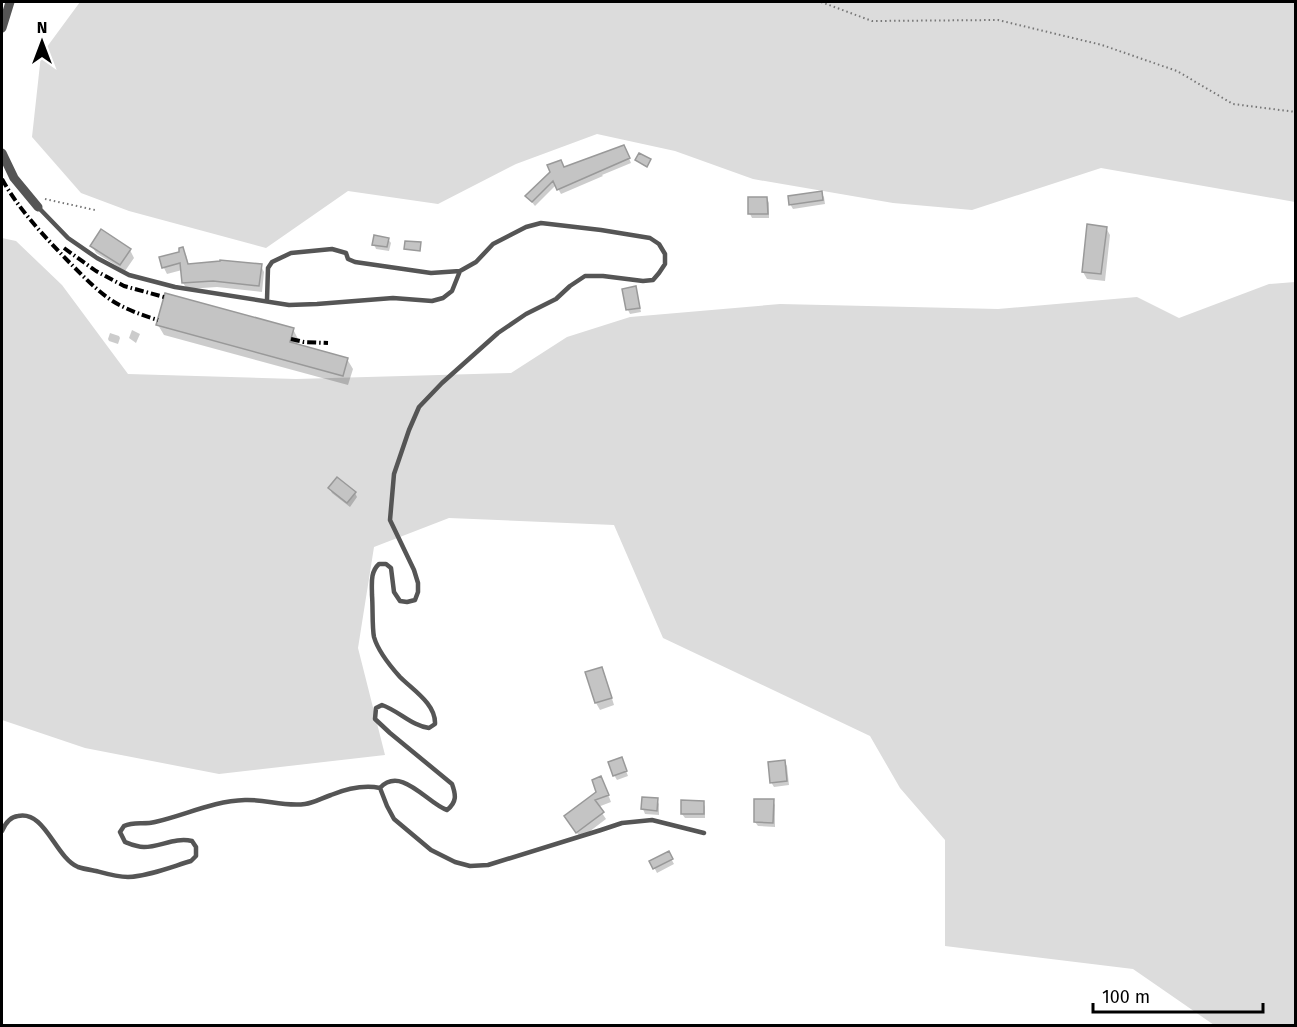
<svg xmlns="http://www.w3.org/2000/svg" width="1297" height="1027" viewBox="0 0 1297 1027" font-family="'Fira Sans',sans-serif">
	<style>
		.green { fill: #dcdcdc }
		.shadow { fill: #0003 }
		.building { fill: #c4c4c4; stroke: #999; stroke-width: 1.5 }
		.lines { fill: none; stroke-linecap: round; stroke-linejoin: round }
		.path { stroke: #777; stroke-width: 2; stroke-dasharray: 1.5 3; stroke-linecap: butt }
		.lane { stroke: #555; stroke-width: 4.5 }
		.street { stroke: #555; stroke-width: 9 }
		.rail { stroke: #000; stroke-width: 4; stroke-dasharray: 9 3 1.5 3; stroke-linecap: butt }
	</style>
	<rect width="100%" height="100%" fill="#fff"/>
	<!-- green -->
	<path class="green" d="M80,2h1215v200l-194,-34 -129,42 -79,-7 -140,-24 -78,-28 -78,-17 -81,30 -78,40 -90,-13 -82,57 -137,-37 -48,-18 -49,-56 9,-82z
		M2,238l14,3 46,44 66,89 168,5 215,-6 56,-36 63,-20 150,-13 218,5 139,-12 42,21 90,-34 26,-2v743h-81l-81,-56 -188,-23v-106l-45,-52 -30,-52 -207,-98 -49,-113 -165,-7 -75,29 -16,101 27,107 -166,19 -134,-26 -83,-28z"/>
	<!-- shadow -->
	<path class="shadow" d="M626,151l5,12 -29,12 1,1 -42,18 -5,-9 -21,21 -8,-10 37,-27z
		M821,193l3,4 1,7 -32,5 -3,-5z
		M767,198l2,5v15h-17l-2,-4z
		M1106,228l4,7 -5,46 -18,-2 -4,-7z
		M102,231l28,19 4,8 -9,13 -29,-18 -4,-7z
		M388,239l3,4 -2,8 -13,-2 -2,-5z
		M182,248l4,7 3,11h72l3,6 -2,20 -45,-5 -30,2 -4,-6 -1,-13 -15,4 -3,-6 17,-15z
		M635,288l2,4 4,20 -11,2 -2,-4 -4,-20z
		M158,325l135,4 5,10 -1,7 50,13 6,10 -5,16 -184,-50z
		M132,330l8,4 -4,9 -7,-5z
		M110,333l9,3 1,2 -2,6 -9,-3 -1,-2z
		M330,489l25,4 2,4 -7,10 -18,-14z
		M601,668l4,8 9,29 -14,5 -4,-7z
		M784,761l3,5 2,19 -15,2 -3,-5z
		M623,763l5,13 -11,4 -3,-5z
		M604,784l7,18 -13,5 8,12 -25,19 -12,-15z
		M657,800l2,4v11l-14,-1 -2,-5z
		M773,800l2,5v22l-17,-1 -3,-4z
		M703,802l2,5v11h-20l-3,-4z
		M668,853l6,11 -17,9 -6,-12z"/>
	<!-- building -->
	<path class="building" d="M624,145l6,13 -73,32 -4,-9 -21,21 -7,-6 25,-24 -3,-7 14,-5 3,7z
		M639,153l12,6 -4,8 -12,-7z
		M822,191l1,9 -34,5 -1,-9z
		M748,197h19l1,17h-20z
		M1087,224l20,3 -6,47 -19,-2z
		M101,229l30,20 -11,16 -30,-19z
		M374,235l15,3 -2,9 -15,-2z
		M405,241l16,1 -1,9 -16,-2z
		M183,247l5,17 32,-3v-1l42,4 -3,22 -46,-5 -31,2 -2,-20 -18,5 -3,-11 20,-5v-4z
		M636,286l4,22 -14,2 -4,-21z
		M165,293l129,35 -4,14 58,16 -5,18 -187,-51z
		M337,477l19,15 -9,11 -19,-15z
		M602,667l10,31 -17,5 -10,-31z
		M622,757l5,14 -14,5 -5,-14z
		M785,760l2,21 -17,2 -2,-21z
		M601,776l8,19 -14,5 9,12 -28,21 -12,-17 32,-24 -4,-12z
		M642,797l16,1 -1,13 -16,-2z
		M754,799h20l-1,24 -19,-1z
		M681,800l23,1v13h-23z
		M669,851l4,8 -20,10 -4,-8z"/>
	<g class="lines">
		<!-- path -->
		<path class="path" d="M821,2l51,19 126,-1 104,25 75,26 56,33 63,8
			M45,199l50,11"/>
		<!-- lane -->
		<path class="lane" d="M38,207l30,31 29,20 32,17 46,12 114,18 28,-1 76,-6 39,3 11,-3 9,-7 8,-20 16,-9 17,-18 33,-17 15,-4 60,7 49,8 9,6 6,10v10l-6,9 -6,7 -10,1 -40,-5h-18l-15,10 -14,13 -30,15 -28,19 -56,50 -23,24 -10,23 -15,44 -4,46 24,50 4,13v9l-3,8 -8,2 -7,-1 -6,-9 -3,-24 -5,-4h-7c-9,8 -7,20 -7,31 1,12 0,32 2,42 4,14 17,30 26,40 13,13 36,27 35,47l-6,4c-17,-2 -30,-17 -47,-23l-6,3 -1,11 15,14 62,51c4,11 5,18 -5,26 -19,-6 -46,-45 -67,-22l7,18 7,13 37,31 24,12 15,4 18,-1 113,-35 21,-7 30,-3 52,13
			M267,300l1,-32 4,-6 19,-9 41,-4 14,4 2,6 7,3 76,11 29,-2
			M2,831c3,-7 7,-14 16,-15 27,-6 37,41 60,51 6,2 13,3 18,4 11,3 21,6 32,6 21,-1 43,-10 63,-16l5,-5v-9l-4,-6c-17,-4 -32,6 -48,6 -7,0 -14,-3 -19,-5l-5,-10 4,-6c10,-5 20,-1 31,-4 31,-7 58,-21 90,-22 20,-1 39,7 60,4 9,-1 17,-6 26,-9 15,-6 34,-10 49,-7"/>
		<!-- street -->
		<path class="street" d="M2,28l8,-26
			M2,153l12,25 24,29"/>
		<!-- rail -->
		<path class="rail" d="M2,179c17,31 43,58 67,83 13,13 26,27 42,38 14,9 30,15 47,20
			M64,248l32,23 28,15 40,11
			M291,339l13,3 24,1"/>
	</g>
	<!-- border -->
	<rect width="1297" height="1027" fill="none" stroke="#000000" stroke-width="6"/>
	<!-- north arrow -->
	<g transform="translate(42 42)" stroke="#ffffff" stroke-width="4.5" paint-order="stroke">
	<path d="M0-4.5L10 22L0 15L-10 22Z" fill="#000000"/>
	<text y="-9" font-size="16" font-weight="bold" text-anchor="middle" fill="#000000">N</text>
	</g>
	<!-- scale -->
	<path d="M1093 1003v9h170v-9" fill="none" stroke="#000000" stroke-width="3"/>
	<text x="1102" y="1003" font-size="18" fill="#000000" stroke="#ffffff" stroke-width="4.5" paint-order="stroke">100 m</text>
</svg>
